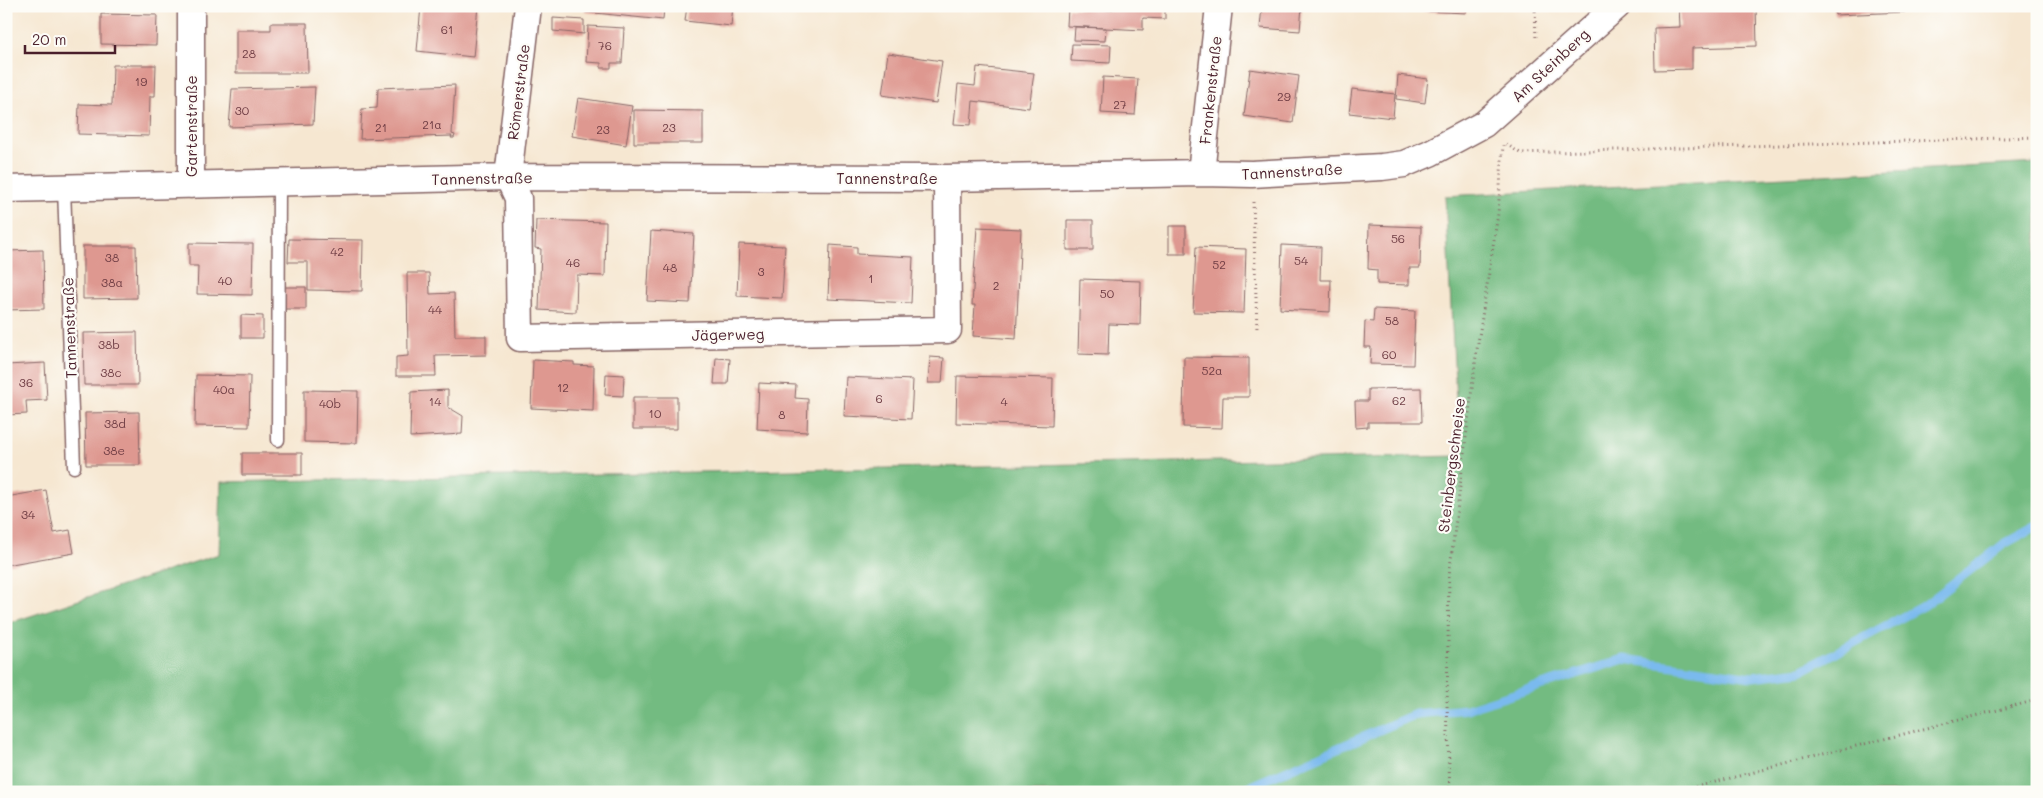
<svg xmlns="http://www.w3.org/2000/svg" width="2043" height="798" viewBox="0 0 2043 798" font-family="Mali,sans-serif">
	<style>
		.forest { fill: #73bb81; stroke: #5e6d56 }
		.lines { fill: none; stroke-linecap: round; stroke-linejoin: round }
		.stream { stroke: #7abaee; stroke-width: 9 }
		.building { fill: #de9890 }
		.service-casing { stroke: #866565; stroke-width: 15 }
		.minor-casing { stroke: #866565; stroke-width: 29 }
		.path { stroke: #866565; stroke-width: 3; stroke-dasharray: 1 4; stroke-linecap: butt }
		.service { stroke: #fff; stroke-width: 12 }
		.minor { stroke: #fff; stroke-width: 26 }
		.labels { text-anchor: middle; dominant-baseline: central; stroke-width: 4.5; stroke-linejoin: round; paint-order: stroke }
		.number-label { font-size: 12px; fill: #6f3d44 }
		.street-label { font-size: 15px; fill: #4a1f2b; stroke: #fdfcf7 }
	</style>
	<rect width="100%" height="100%" fill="#fdfcf7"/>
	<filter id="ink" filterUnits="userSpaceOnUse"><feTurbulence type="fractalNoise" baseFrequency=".02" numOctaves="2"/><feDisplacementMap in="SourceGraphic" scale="10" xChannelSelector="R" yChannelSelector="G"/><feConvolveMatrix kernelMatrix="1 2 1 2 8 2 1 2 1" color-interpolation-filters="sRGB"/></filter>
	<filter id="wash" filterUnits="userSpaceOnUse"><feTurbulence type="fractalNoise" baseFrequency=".0096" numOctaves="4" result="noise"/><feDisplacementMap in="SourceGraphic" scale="20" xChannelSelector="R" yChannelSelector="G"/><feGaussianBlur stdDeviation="1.12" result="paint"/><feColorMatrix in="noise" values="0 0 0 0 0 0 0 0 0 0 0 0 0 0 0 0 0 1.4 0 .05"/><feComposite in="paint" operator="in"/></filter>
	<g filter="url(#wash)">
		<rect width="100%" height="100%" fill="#f6e7d1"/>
		<!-- forest -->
		<path class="forest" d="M2037,163v629h-2031v-168l213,-70 2,-72 1238,-26 -14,-260z"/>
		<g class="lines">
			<!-- stream -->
			<path class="stream" d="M1237,792l179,-78 51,-5 157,-50 128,18 49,-6 124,-66 79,-61 33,-18"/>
		</g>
		<g id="blocks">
			<!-- building -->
			<path class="building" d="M421,6h57l-5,51 -56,-6z
				M586,6h78l-1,14 -78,-8z
				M687,6h46l-2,20 -46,-5z
				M1112,6h53v13l-22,-1v12l-76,-4 1,-18 44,2z
				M1262,6h40l-2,25 -40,-3z
				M1423,6h43v7l-43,-2z
				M1679,6h77l1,40 -65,2v21l-37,1 -1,-42 26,-1z
				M1834,6h71v6l-70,3z
				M101,14l56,1 -1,30 -55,-1z
				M553,18l31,2v14l-31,-3z
				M271,23h36l1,50h-72v-43h35z
				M588,26l36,2 -2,35h-11v5h-10v-5l-15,-1z
				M1075,27l31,1 -1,13 -31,-1z
				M1072,44l39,1 -1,18 -39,-2z
				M888,53l54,8 -6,42 -54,-8z
				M113,65h43l-1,31h-5l-1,40 -71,-2 1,-30 33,1z
				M977,67l57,6 -5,35 -56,-7 -2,24 -17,-1 4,-40 17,2z
				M1250,69l49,7 -6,47 -49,-7z
				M1398,75l30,4 -3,24 -29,-4z
				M1103,77l35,2 -3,36 -34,-2z
				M455,85l-3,49 3,1 -1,3h-3l1,-2 -92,3 2,-30 15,-1 1,-20z
				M315,87l-2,37 -84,3 3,-38z
				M1352,89l43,5 -2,24 -44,-5z
				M578,98l54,8 -6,39 -54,-9z
				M634,110l69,1v32h-69z
				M536,220l70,2 -1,54 -28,-1 -1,37 -37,-2 2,-61 -6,-1z
				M1067,220h26v30h-26z
				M1369,225l52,2 -1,41h-11v17l-32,-1v-14l-9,-1z
				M1169,226h17v28h-17z
				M977,227l44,2 -5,110 -43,-3 2,-31h-3z
				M651,231l43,3 -4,69 -43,-2z
				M289,239l74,1 -1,51 -54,-1v-28h-20z
				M189,243l64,1 -1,51 -55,-1 1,-28h-9z
				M739,244l46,2 -3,52 -45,-2z
				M830,245l27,2v7l56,3 -2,46 -83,-4z
				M1282,245l39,2 -1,33h11l-1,32 -50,-3z
				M83,246h53l1,52 -54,1z
				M1196,247l50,2 -2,64 -51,-1z
				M43,250l1,59 -38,1v-59z
				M407,273h22l1,21 24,-1 1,43h31v19l-51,1 1,20h-40v-19l12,-1z
				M1080,279l61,2 -1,44 -31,-1 -1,31 -30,-1z
				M284,287h22v22h-22z
				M1374,309l41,2 -2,54 -43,-1 1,-17h-7l1,-26 8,1z
				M241,315l22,1v22h-22z
				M137,332l1,53h-54l-1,-52z
				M930,357l14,1 -2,25h-14z
				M1184,357l65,1v39h-26l-1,31 -39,-1z
				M716,358l14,1 -2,25h-14z
				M533,360l41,2v3l20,1 -1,45 -62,-3z
				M45,363l2,37 -21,1 1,13 -21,1v-50z
				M606,374l18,1 -1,21 -18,-1z
				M196,375l54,1 -1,51 -54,-1z
				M957,376l96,2 -1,48 -96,-3z
				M846,377l67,3 -2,39 -67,-3z
				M759,383l37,2 -1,13 13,1 -1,33 -50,-3z
				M1421,388l1,34h-54v5l-12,1 -1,-27h13v-12z
				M304,390l54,1 -1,52 -53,-1z
				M448,390v17l15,9 -1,18 -52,3 1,-45z
				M633,397h44v32h-44z
				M139,412l1,53h-54l-1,-52z
				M242,453h60v22h-60z
				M46,490l8,43 16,-3 4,23 -68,12v-68z"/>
		</g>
	</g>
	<g filter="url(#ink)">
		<use href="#blocks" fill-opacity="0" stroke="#866565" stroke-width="1"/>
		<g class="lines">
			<defs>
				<path id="service" d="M64,188l10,279
					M278,440l1,-257"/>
				<path id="minor" d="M191,6v179
					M528,6l-20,171 10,21 2,140 428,-8 -1,-152
					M1201,173l18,-167
					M6,189l502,-12 439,1 254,-5 51,1 130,-7 22,-3 26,-11 54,-29 133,-118"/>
			</defs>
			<!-- service casing -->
			<use href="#service" class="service-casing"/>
			<!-- minor casing -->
			<use href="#minor" class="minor-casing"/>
			<!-- path -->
			<path class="path" d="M1535,6l1,35
				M1506,144l14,9 517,-16
				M1253,202l4,128
				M1450,792l-3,-87 2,-129 27,-220 22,-142 5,-69
				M1676,792l361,-92"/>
			<!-- service -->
			<use href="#service" class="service"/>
			<!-- minor -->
			<use href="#minor" class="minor"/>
		</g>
	</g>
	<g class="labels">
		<!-- number labels -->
		<g class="number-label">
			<text x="447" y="29">61</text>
			<text x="605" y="45">76</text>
			<text x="249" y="53">28</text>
			<text x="141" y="81">19</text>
			<text x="1284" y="96">29</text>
			<text x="1120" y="104">27</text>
			<text x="242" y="110">30</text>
			<text x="432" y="124">21a</text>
			<text x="381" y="127">21</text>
			<text x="669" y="127">23</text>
			<text x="603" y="129">23</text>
			<text x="1398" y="238">56</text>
			<text x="337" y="251">42</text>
			<text x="112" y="257">38</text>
			<text x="1301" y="260">54</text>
			<text x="573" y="262">46</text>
			<text x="1219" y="264">52</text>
			<text x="670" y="267">48</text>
			<text x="761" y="271">3</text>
			<text x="871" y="278">1</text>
			<text x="225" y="280">40</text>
			<text x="112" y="282">38a</text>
			<text x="996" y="285">2</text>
			<text x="1107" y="293">50</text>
			<text x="435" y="309">44</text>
			<text x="1392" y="320">58</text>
			<text x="109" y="344">38b</text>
			<text x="1389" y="354">60</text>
			<text x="1212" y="370">52a</text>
			<text x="111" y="372">38c</text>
			<text x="26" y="382">36</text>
			<text x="563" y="387">12</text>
			<text x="224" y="389">40a</text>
			<text x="879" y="398">6</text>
			<text x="1399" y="400">62</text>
			<text x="435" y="401">14</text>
			<text x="1004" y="401">4</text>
			<text x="330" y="403">40b</text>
			<text x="655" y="413">10</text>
			<text x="782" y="414">8</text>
			<text x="115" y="423">38d</text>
			<text x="114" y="450">38e</text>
			<text x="28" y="514">34</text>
		</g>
		<!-- street labels -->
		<g class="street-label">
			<text transform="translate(1550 65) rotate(-43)">Am Steinberg</text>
			<text transform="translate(1210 90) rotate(-84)">Frankenstraße</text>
			<text transform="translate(518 92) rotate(-83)">Römerstraße</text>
			<text transform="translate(191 126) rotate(-90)">Gartenstraße</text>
			<text transform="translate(1292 171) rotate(-3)">Tannenstraße</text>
			<text transform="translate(482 178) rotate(-1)">Tannenstraße</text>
			<text x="887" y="178">Tannenstraße</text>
			<text transform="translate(69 328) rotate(-92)">Tannenstraße</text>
			<text transform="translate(728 334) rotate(-1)">Jägerweg</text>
			<text transform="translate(1451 465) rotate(-83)">Steinbergschneise</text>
		</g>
	</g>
	<!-- margin -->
	<rect width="2043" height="798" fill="none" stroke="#fdfcf7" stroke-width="25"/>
	<!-- scale -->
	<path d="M25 45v8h90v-8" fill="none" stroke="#4a1f2b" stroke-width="2.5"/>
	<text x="32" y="45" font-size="15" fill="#4a1f2b" stroke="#fdfcf7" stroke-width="4" paint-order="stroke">20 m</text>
</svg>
